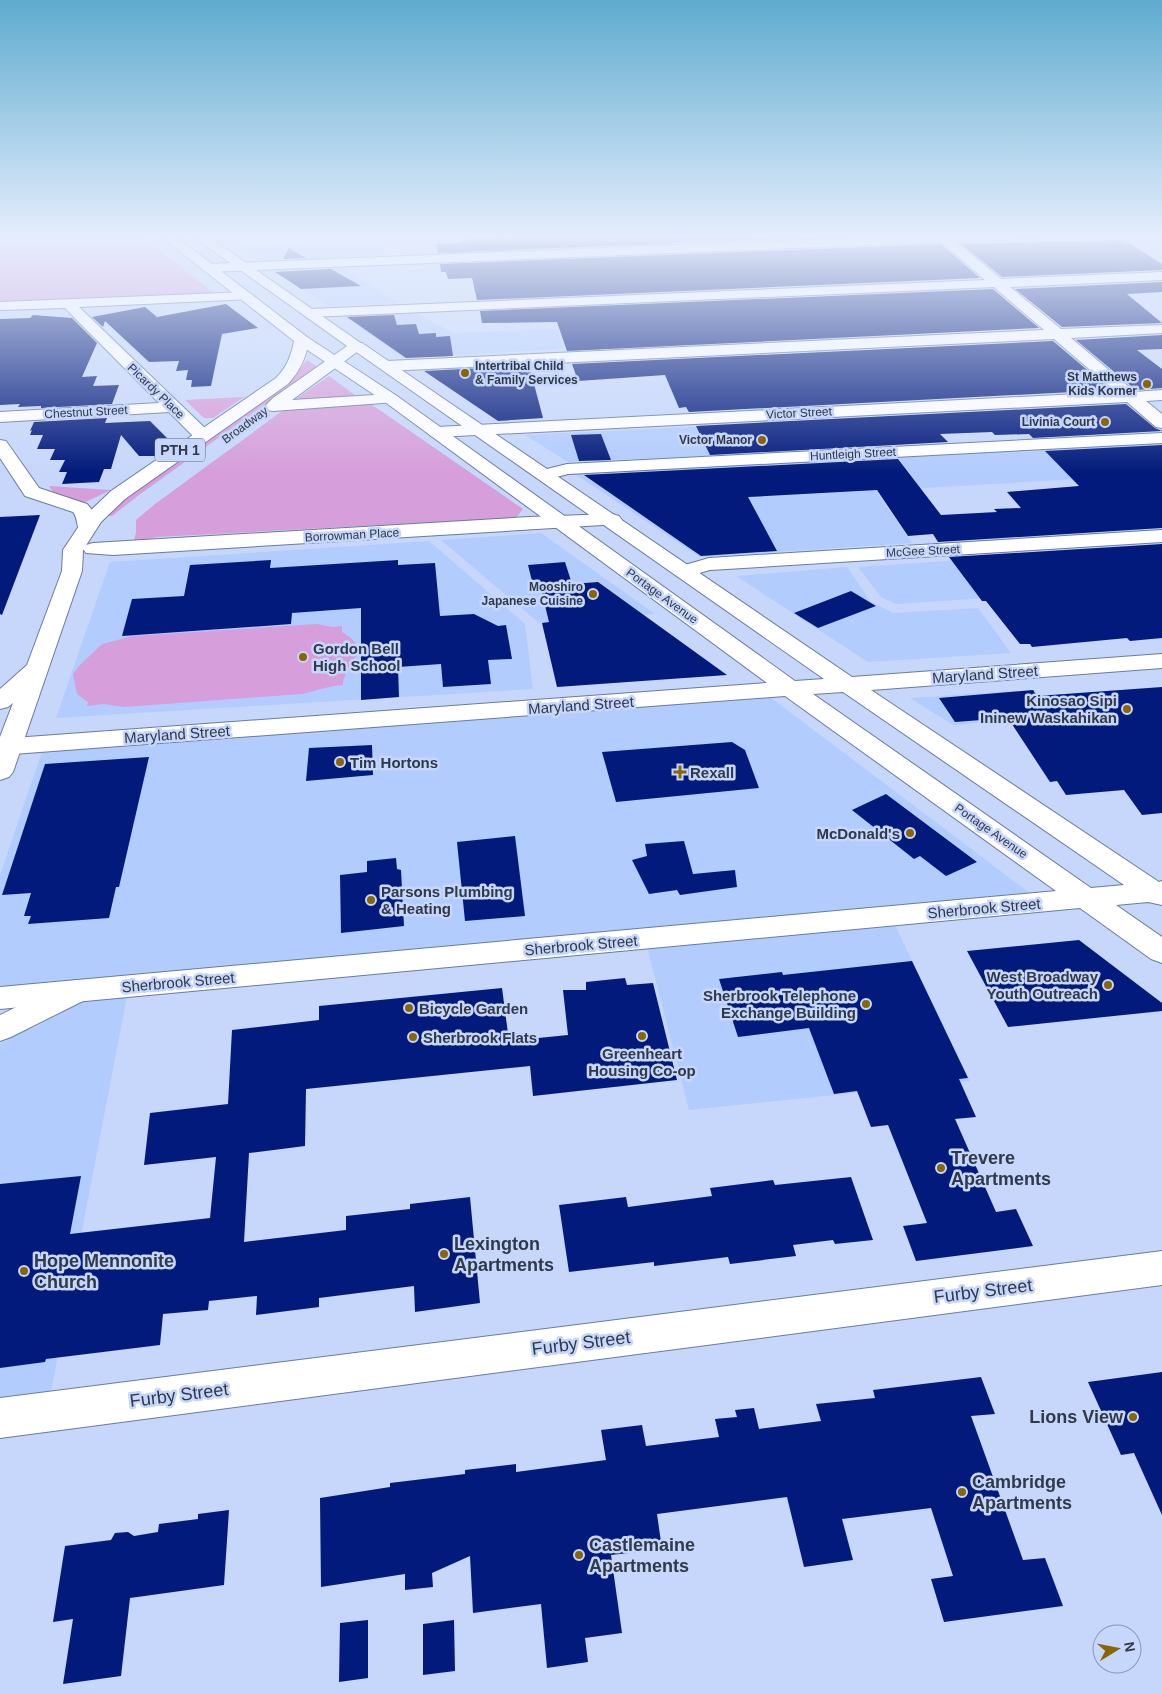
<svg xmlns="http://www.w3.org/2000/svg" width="1162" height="1694" viewBox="0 0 1162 1694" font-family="Arial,sans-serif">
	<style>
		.built { fill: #b3ccfe }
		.green { fill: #d69eda }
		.building { fill: #021a7b }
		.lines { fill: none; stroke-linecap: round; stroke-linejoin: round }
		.minor-casing { stroke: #677ba3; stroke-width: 2 }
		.major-casing { stroke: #677ba3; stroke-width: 2 }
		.highway-casing { stroke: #677ba3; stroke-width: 2 }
		.minor { fill: #fff; fill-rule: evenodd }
		.major { fill: #fff; fill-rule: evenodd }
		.highway { fill: #fff; fill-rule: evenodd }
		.poi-dot { fill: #896603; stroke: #c6d7fb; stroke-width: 2 }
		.labels { text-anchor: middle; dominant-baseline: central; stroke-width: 5; stroke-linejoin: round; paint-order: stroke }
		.far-poi-label { font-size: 12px; font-weight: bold; fill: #30394a; stroke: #c6d7fb; text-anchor: end }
		.far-street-label { font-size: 12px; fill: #30394a; stroke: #c6d7fb }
		.shield { fill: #c6d7fb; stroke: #5d687f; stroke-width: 1 }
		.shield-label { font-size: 14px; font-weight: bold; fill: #30394a }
		.poi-label { font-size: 15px; font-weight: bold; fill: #30394a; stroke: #c6d7fb; text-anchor: start }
		.street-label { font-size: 15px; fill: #30394a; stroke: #c6d7fb }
		.near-poi-label { font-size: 18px; font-weight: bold; fill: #30394a; stroke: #c6d7fb; text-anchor: start }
		.near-street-label { font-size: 18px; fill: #30394a; stroke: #c6d7fb }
	</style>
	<rect width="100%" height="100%" fill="#c6d7fb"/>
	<!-- built -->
	<path class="built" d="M224,235h159l1,21 -123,5z
		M340,266l59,37 -71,3 -55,-36 7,-2z
		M416,313l37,20 104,-4 6,20 -159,9 -60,-42z
		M814,421l21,29 -267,12 -43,-27z
		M1162,441v42l-71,-5 -215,13 36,52 -212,14 -125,-83z
		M541,533l114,81 -116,9 -98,-83z
		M429,541l96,83 8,65 -477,29 54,-156z
		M1005,557l27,38 -136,9 -15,-7 -23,-30z
		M847,567l23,34 23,12 85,-5 33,45 -143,9 -132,-86z
		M1034,690l20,26 -101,9 -43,-27z
		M762,691l281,212 -152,14 79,164 -281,29 -44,-171 -516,47 -82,426 -47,6v-374l22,-13 13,-3 66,-39 -101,9v-123l45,-132z"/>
	<!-- green -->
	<path class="green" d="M0,235h139l75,58 -214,11z
		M307,360l10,7 -178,128 -27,21h-6l19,-17 166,-119z
		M329,376l26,19 -15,3 -47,3z
		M244,397l-31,21h-9l-19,-18z
		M368,402l155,107 -7,9 -359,19 -24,6 3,-10v-13l19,-16 134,-98z
		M49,486l62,4 -34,16 -22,-11z
		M317,624l16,3 9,-1v6c34,19 1,32 1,53 -15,1 -27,6 -41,9l-178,13 -20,-3 -17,2 1,-4 -11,-8 -4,-20 7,-9 22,-21 31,-8z"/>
	<!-- building -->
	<path class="building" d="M549,235h321l-432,18 -2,-9 25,-1v-2l10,-1 -1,-2z
		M1124,240l38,24v6l-160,7 -41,-33z
		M941,244l39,34 -503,22 -5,-22 -24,1 -2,-7h-5l-1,-8z
		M289,248l17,10 -23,1z
		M331,269l30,17 -60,3 -26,-17z
		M1162,282v10l-35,2 35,29 -100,4 -47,-38z
		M993,289l46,39 -472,23 -10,-29 -75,1 -2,-12z
		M226,304l32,24 -36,6 -11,52 -20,1 1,-7h-6l2,-10 -12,1 3,-10 -30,1 -44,-41 -2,6 -11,-10 53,-10 12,10z
		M33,315l39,3 25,25 -15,34 15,-1 -4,10 26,-1 -7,19 -71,4v-2l-23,1 2,-3 -20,1v-86l30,-1z
		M394,315l3,10 19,-1 3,10 17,-1v4l14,-1 3,20 -47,2 -59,-41z
		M1162,335v14l-25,1 25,19v19l-26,2 -60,-50z
		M1053,341l58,49 -422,22 -3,-5 -7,1 -14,-33 -87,6 -6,-17z
		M502,367v3l28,-1 13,49 -45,3 -74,-50z
		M1126,404l29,24 7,3 -129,7 -4,-4 -34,1 -3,-3 -52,2 8,8 -238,13 -14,-29z
		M107,418l-2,5 45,-2 23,23 -18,12h-16l-18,-21 -10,34h-7l-5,13 -37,2 5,-12h-8l6,-12h-15l5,-11h-18l6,-14h-13l2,-5 -2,1 4,-9z
		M601,434l10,26 -32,1 -8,-26z
		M1162,445v83l-224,14 -5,-8 -25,2 -31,-46 -129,7 29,54 -76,5 -117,-81 314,-16 43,56 56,-3 -3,-3 27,-1 -14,-16 72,-6 -34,-35z
		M40,515l-38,100 -2,-1v-97z
		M1162,544v94l-32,3 -3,-3 -95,9 -2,-3h-10l-34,-43h-4l-33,-44z
		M271,560l-1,8 128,-8v5l37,-2 5,53 34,-2 24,12 8,-1 6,34 -24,1 3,24 -48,3 -2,-23 -43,3 1,30 -38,3v-92l-69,5 -1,11 -169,12 10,-37 52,-3 6,-31z
		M565,562l7,22 26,-2 129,93 -170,12 -15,-64 7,-1 -9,-37h-7l-5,-20z
		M851,591l25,15 -58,22 -24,-15z
		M1162,687v126l-20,2 -18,-25 -58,5 -9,-14 -7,1 -42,-64 -53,4 -16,-24 94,-8 4,6z
		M732,742l13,8 14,38 -143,14 -14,-50z
		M372,745l1,30 -67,6 3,-33z
		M149,757l-30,130h-3l-7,31 -81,6 3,-8h-7l7,-23 -29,2 43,-131z
		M886,794l91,68 -31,14 -26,-20 -6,3 -62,-49z
		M515,836l10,80 -60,5 -8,-79z
		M684,841l9,33 42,-4 2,17 -57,8 -3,-5 -28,4 -17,-34 15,-4 -2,-12z
		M396,858l1,11 4,1 3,56 -63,7 -1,-58 27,-3v-11z
		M1079,940l83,63v8l-154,16 -41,-76z
		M912,961l56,117 -9,1 17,38 -21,2 41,93 20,-3 17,37 -117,15 -13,-35 24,-3 -39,-98 -17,2 -14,-36 -23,3 -25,-66 -71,9 -19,-58 63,-7 1,3z
		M625,978l2,7 26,-2 24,97 -144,16 -3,-30 -224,23 -1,57 -56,7 -5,89 102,-12v-14l64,-7v-5l60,-7 10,106 -65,9 -1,-26 -95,12v9l-63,8 1,-19 -48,5 -1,9 -45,4 -3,31 -114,14 -1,3 -45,6v-184l81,-8 -11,58 140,-16 6,-61 -72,8 6,-52 78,-9 4,-74 87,-10v-14l183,-18 7,53 59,-6 -5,-45h23v-8z
		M851,1177l22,63 -38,4 -2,-4 -40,5 3,11 -66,8 -2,-7 -74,9v-4l-85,10 -10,-67 67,-8 2,10 84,-11 -2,-8 63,-8 2,5z
		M1162,1372v143l-28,-62 -13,2 -33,-73z
		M981,1377l14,37 -24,2 52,144 22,-2 18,48 -119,16 -13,-43 22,-3 -22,-68 -89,11 11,41 -49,7 -17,-70 -130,17 5,35 -51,6 11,78 -37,5 3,24 -41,6 -6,-64 -68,9 -3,-57 -38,17 1,14 -28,3v-16l-84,13 -1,-89 70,-11v-4l75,-9v-4l51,-6v8l90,-12 -5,-30 41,-5 4,21 73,-9 -4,-18 22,-2 -2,-7 19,-2 5,21 62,-8 -5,-17 59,-6 -2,-8z
		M229,1510l-5,75 -94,13 -9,78 -58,8 10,-65 -20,3 12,-76 46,-6 4,-7 13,-1 6,4 24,-4 1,-8 39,-5v-5z
		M368,1620v58l-29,4 1,-59z
		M454,1620l1,51 -32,4v-51z"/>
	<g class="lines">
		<defs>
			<path id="minor" d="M928,235h110l-6,4 -76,3 45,37 161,-7v8l-152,7 51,42 101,-4v8l-91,5 64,54 27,-2v10l-16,1 16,13v14l-6,-1 -29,-25 -690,35 -6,-1 -3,-4 3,-4 6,-1 679,-35 -62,-53 -667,32 -5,-2 -3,-3 3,-3 5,-2 657,-31 -50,-43 -684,30 -5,-1 -2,-3 2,-3 5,-1 675,-29 -43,-38 -734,30 -7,-4 7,-4z
				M247,292l7,4 -2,3 -173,8 129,124 3,4 -3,4 -6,1 -6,-1 -27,-27 -169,10v-10l159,-9 -94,-95 -65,2v-8z
				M1162,433v10l-594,31 -23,6 -6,-1 -3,-4 3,-4 28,-7z
				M0,440l6,1 33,47 48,16 9,11 1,12 -3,4 -7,2 -7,-2c-4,-6 -2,-13 -7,-19l-48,-16 -25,-38z
				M612,514l7,2 3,4 -3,4 -506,31 -27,-2 -3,-4 3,-4 7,-2 436,-26z
				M1162,530v12l-452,28 -25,7 -7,-2 -3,-4 3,-4 31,-9z
				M1162,1251v34l-1162,153v-40z"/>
			<path id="major" d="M302,336l5,1 90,59 398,285 29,-2 -472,-330 -3,-3 3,-3h10l490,334 310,-23v14l-291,22 288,192 3,-1v24l-14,-3 -32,3 46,32v26l-11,-4 -71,-51 -1080,101v-22l1056,-96 -271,-195 -785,59v-16l767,-56 -382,-281 -88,-59 -2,-3 2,-3zM843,692l281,193 -33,3 -278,-194z"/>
			<path id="highway" d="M159,235h15l133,102 2,3c-3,18 -9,31 -21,44l-163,115 -24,23 -18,28 -1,21 -69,201 -4,5 -9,3v-43l13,-34 -5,4 -8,2v-20l27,-24 35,-94 1,-21 24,-36 24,-23 165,-113c11,-11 15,-22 18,-37z
				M191,235h15l159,111 -73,54 99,-6 6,2 2,3 -2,3 -124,9 -6,-1 -2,-4 8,-8 74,-52z
				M76,980l11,3 5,8 -5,8 -76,38 -11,4v-26l65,-32z"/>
		</defs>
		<!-- minor casing -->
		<use href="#minor" class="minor-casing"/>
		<!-- major casing -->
		<use href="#major" class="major-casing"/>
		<!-- highway casing -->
		<use href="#highway" class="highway-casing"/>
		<!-- minor -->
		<use href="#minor" class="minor"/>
		<!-- major -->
		<use href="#major" class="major"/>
		<!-- highway -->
		<use href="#highway" class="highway"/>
	</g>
	<!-- sky -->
	<linearGradient id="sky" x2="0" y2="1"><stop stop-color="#5eabcf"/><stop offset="0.5" stop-color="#e5edfd"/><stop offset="1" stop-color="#e5edfd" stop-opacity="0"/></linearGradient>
	<rect width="1162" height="473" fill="url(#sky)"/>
	<!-- markers -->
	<g class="poi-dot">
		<circle cx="465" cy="373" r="5"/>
		<circle cx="1147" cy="384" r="5"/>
		<circle cx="1105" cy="422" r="5"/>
		<circle cx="762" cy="440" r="5"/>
		<circle cx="593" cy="594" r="5"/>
		<circle cx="303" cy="657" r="5"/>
		<circle cx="1127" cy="709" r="5"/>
		<circle cx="340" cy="762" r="5"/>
		<path d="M677.5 764.5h5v5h5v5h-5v5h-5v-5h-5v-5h5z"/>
		<circle cx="910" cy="833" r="5"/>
		<circle cx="371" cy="900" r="5"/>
		<circle cx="1108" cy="985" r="5"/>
		<circle cx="866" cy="1004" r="5"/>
		<circle cx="409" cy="1008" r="5"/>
		<circle cx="642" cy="1036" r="5"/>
		<circle cx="413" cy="1037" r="5"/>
		<circle cx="941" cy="1168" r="5"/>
		<circle cx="444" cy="1254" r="5"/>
		<circle cx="24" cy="1271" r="5"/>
		<circle cx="1133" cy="1417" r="5"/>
		<circle cx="962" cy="1492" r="5"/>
		<circle cx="579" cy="1555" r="5"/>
	</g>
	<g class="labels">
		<!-- far-poi labels -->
		<g class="far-poi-label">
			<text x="475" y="366" text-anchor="start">Intertribal Child<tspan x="475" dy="14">&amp; Family Services</tspan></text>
			<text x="1137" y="377">St Matthews<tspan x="1137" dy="14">Kids Korner</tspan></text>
			<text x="1095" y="422">Livinia Court</text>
			<text x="752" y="440">Victor Manor</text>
			<text x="583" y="587">Mooshiro<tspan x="583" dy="14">Japanese Cuisine</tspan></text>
		</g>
		<!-- far-street labels -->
		<g class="far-street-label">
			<text transform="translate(156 391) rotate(44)">Picardy Place</text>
			<text transform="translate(86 412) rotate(-3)">Chestnut Street</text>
			<text transform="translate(799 413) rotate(-3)">Victor Street</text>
			<text transform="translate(245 425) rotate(-36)">Broadway</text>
			<text transform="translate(853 454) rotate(-3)">Huntleigh Street</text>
			<text transform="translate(352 535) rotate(-3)">Borrowman Place</text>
			<text transform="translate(923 551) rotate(-3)">McGee Street</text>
			<text transform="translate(662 596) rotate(36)">Portage Avenue</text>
			<text transform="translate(991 831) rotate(35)">Portage Avenue</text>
		</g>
		<!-- shield labels -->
		<rect class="shield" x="155" y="438.5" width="50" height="23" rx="4"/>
		<g class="shield-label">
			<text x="180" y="450">PTH 1</text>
		</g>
		<!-- poi labels -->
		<g class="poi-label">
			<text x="313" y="648">Gordon Bell<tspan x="313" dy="17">High School</tspan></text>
			<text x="1117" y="700" text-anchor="end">Kinosao Sipi<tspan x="1117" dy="17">Ininew Waskahikan</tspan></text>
			<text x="350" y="762">Tim Hortons</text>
			<text x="690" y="772">Rexall</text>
			<text x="900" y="833" text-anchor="end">McDonald's</text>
			<text x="381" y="891">Parsons Plumbing<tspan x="381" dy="17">&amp; Heating</tspan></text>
			<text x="1098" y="976" text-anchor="end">West Broadway<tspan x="1098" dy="17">Youth Outreach</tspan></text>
			<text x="856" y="995" text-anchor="end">Sherbrook Telephone<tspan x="856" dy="17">Exchange Building</tspan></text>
			<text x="419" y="1008">Bicycle Garden</text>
			<text x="423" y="1037">Sherbrook Flats</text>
			<text x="642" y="1053" text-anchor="middle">Greenheart<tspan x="642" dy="17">Housing Co-op</tspan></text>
		</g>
		<!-- street labels -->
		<g class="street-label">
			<text transform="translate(985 674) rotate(-4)">Maryland Street</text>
			<text transform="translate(581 705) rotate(-4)">Maryland Street</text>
			<text transform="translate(177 734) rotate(-4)">Maryland Street</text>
			<text transform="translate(984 908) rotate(-5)">Sherbrook Street</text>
			<text transform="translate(581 945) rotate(-5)">Sherbrook Street</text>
			<text transform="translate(178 982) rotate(-5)">Sherbrook Street</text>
		</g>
		<!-- near-poi labels -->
		<g class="near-poi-label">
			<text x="951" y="1158">Trevere<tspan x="951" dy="21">Apartments</tspan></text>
			<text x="454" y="1244">Lexington<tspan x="454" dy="21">Apartments</tspan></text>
			<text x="34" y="1261">Hope Mennonite<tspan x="34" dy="21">Church</tspan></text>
			<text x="1123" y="1417" text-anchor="end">Lions View</text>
			<text x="972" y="1482">Cambridge<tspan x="972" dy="21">Apartments</tspan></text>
			<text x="589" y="1545">Castlemaine<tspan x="589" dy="21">Apartments</tspan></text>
		</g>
		<!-- near-street labels -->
		<g class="near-street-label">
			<text transform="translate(983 1291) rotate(-7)">Furby Street</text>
			<text transform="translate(581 1343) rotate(-7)">Furby Street</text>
			<text transform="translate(179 1395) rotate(-7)">Furby Street</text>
		</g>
	</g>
	<!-- north arrow -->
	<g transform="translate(1117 1649) rotate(80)"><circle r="24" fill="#c6d7fb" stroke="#8a98b4"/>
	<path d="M0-4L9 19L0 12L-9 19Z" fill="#896603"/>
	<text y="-8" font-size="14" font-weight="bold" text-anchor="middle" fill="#30394a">N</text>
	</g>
</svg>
